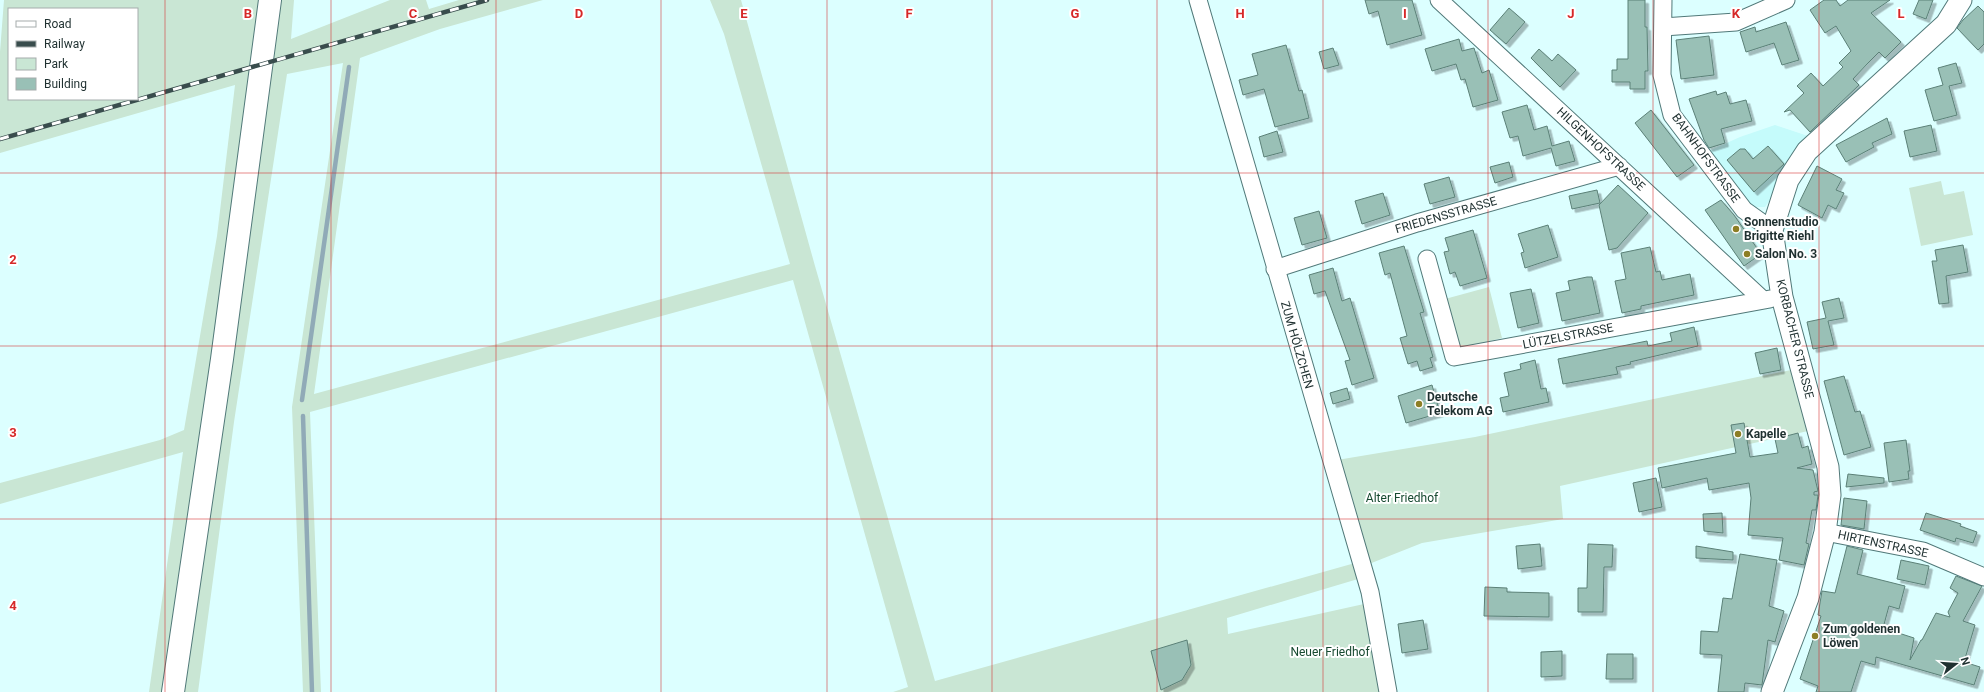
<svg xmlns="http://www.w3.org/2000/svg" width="1984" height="692" viewBox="0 0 1984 692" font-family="Roboto,sans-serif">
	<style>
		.built { fill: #c5fbfb }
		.green { fill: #c9e6d4; fill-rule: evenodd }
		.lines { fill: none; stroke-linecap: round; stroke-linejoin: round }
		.stream { stroke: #90aab7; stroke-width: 4.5 }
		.building { fill: #99c0b6; stroke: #5b8077; filter: url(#shadow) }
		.minor-casing { stroke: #517979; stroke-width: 19 }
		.tertiary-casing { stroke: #517979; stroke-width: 23 }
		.secondary-casing { stroke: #517979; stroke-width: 24 }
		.minor { stroke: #fff; stroke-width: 17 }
		.tertiary { stroke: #fff; stroke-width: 21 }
		.secondary { stroke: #fff; stroke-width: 22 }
		.rail-casing { stroke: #394d4d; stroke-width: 4.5 }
		.rail { stroke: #fff; stroke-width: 3; stroke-dasharray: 9; stroke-linecap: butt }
		.grid { fill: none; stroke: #d62828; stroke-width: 1; stroke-opacity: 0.55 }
		.poi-dot { fill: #8d7e25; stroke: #fff; stroke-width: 1.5 }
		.labels { text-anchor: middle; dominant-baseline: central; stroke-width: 4; stroke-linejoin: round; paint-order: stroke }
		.street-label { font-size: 12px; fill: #1f3030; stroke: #fff }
		.poi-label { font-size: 12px; font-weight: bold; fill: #1f3030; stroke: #fff; text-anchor: start }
		.park-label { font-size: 12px; fill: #164930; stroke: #fff }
		.grid-label { font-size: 13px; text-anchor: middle; font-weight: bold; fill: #d62828; stroke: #fff; stroke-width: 4; stroke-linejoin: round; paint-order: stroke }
	</style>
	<defs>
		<filter id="shadow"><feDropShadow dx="3.5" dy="3.5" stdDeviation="0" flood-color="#0004"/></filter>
	</defs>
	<rect width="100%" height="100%" fill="#dcffff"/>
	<!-- built -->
	<path class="built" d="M1775,125l39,13 -49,69h-14l-42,-56 31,-14z"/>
	<!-- green -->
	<path class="green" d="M4,0h290l-3,39 99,-39h36l3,9 30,-9h84l-103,29 -80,29 -46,336 476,-130 -66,-230 -14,-34h31l74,266 120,415 420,-118 3,16 -131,39 1,16 136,-30 15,88h-486l15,-5 -115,-407 -483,132 11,280h-18l-11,-285 51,-344 -56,11 -53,348 -36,270h-49l34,-240 -183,52v-21l160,-43 24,-10 33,-194 18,-151 -235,68v-101zM9,9h128v90h-128z
		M1941,181l3,14 20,-4 9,44 -52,11 -12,-58z
		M1489,287l13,51 -44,11 -13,-50z
		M1791,370l17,61 -248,55 3,33 -141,24 -53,21 -32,-104 138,-23z"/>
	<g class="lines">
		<!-- stream -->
		<path class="stream" d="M302,400l47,-333
			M303,416l9,276"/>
	</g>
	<!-- building -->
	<path class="building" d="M1365,0h47l10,35 -35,10 -9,-34 -9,3z
		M1628,0h17v27h2l1,44h-3v18h-15v-7h-18v-12h5v-11h11z
		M1824,0h12l4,6 8,-6h42l-19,13 30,29 -16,16 -6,-6 -11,11 -15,16 6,6 -49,47 -20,-22 -6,2 20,-19 -7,-7 14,-13 12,13 20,-19 -4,-4 12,-12 -15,-25 -11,7 -15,-23z
		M1919,0h14l-7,19 -13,-5z
		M1978,6l6,6v32l-6,6 -21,-22 6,-8z
		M1509,8l16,14 -19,22 -16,-14z
		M1786,22l13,38 -17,5 -8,-22 -28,9 -6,-20 15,-5 1,5z
		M1709,36l5,39 -33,4 -5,-39z
		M1459,39l3,12 12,-3 8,25 7,-3 9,30 -25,7 -8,-28 -4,1 -5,-16 -24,7 -7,-22z
		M1286,45l13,46 3,-1 7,28 -34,9 -11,-38 -21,6 -4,-15 19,-5 -6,-21z
		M1333,48l6,17 -15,4 -5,-17z
		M1539,49l13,12 6,-7 18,16 -16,17 -29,-29z
		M1956,63l6,20 -13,3 8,29 -23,6 -9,-31 18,-5 -5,-17z
		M1716,91l1,4 9,-3 4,12 16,-4 6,21 -31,8 4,14 -16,5 -5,-8 -15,-41z
		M1527,105l7,25 13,-4 5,20 17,-5 6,20 -19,5 -5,-18 -28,8 -5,-20 -8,2 -8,-26z
		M1651,110l43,55 -17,12 -42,-54z
		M1887,118l5,16 -20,9 2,4 -28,15 -10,-17z
		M1931,125l6,26 -27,6 -6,-26z
		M1277,131l6,21 -19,5 -5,-20z
		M1768,146l16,18 -30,28 -27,-32 13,-11h5l8,10z
		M1509,162l4,15 -18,6 -5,-16z
		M1817,166l25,13 -6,11 8,3 -8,16 -8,-4 -6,13 -24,-13z
		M1449,177l6,20 -25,7 -6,-20z
		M1618,185l30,28 -31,35 -8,2 -10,-45z
		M1597,190l3,13 -28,6 -3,-13z
		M1383,193l7,22 -28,9 -7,-23z
		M1721,200l13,15 27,39 -17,12 -39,-56z
		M1319,211l8,27 -25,7 -8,-27z
		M1548,225l10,32 -33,11 -4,-15 3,-1 -6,-18z
		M1473,230l14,48 -27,8 -5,-14 -5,2 -6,-22 5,-1 -4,-13z
		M1963,245l5,27 -22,4 3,27 -10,1 -7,-43h5l-2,-11z
		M1404,246l20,66 -4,1 13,44 -3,1 3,9 -13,4 -3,-10 -9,3 -8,-26 7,-2 -17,-63 -5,2 -6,-22z
		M1650,247l6,25 4,-1 2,9 28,-6 4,21 -53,11v3l-19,4 -7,-32 11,-2 -5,-26z
		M1333,268l9,33 8,-3 24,80 -22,7 -7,-24 5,-1 -25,-69 -11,3 -5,-19z
		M1587,277h5l8,36 -38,8 -6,-28 14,-3 -2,-9z
		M1531,289l8,34 -21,5 -8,-35z
		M1839,298l5,20 -16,3 6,24 -21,4 -6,-27 19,-4 -4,-16z
		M1694,327l4,19 -68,16 1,2 -15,3 2,7 -55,10 -5,-25 89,-18 1,5 24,-5 -2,-8z
		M1777,348l4,22 -21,4 -5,-21z
		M1535,360l6,29 5,-1 3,14 -46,10 -3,-14 9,-2 -5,-23 17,-4 -1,-5z
		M1844,376l11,36 5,-1 11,36 -27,8 -20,-74z
		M1432,385l8,28 -34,10 -8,-27z
		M1347,388l3,11 -17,5 -3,-11z
		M1744,423l6,34 28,-4 -3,-14 23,-6 4,15 6,-2 4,18 -15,4 16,2 5,21 -4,1v3h4l-2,15h-4l-6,33 3,1 -5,21 -25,-5 4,-22 -35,-3 3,-37 -2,-15 -40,7 -2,-12 -45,10 -4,-20 78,-15 -5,-28z
		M1906,440l4,31h-2l1,8 -20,3 -5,-39z
		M1848,474l36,4v5l-38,4z
		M1656,478l6,29 -23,5 -6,-29z
		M1844,498l23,3 -3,28 -23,-4z
		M1722,513l1,20 -19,-2 -1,-17z
		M1926,513l35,11 -1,2 17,6 -4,11 -17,-5 -1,4 -35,-12z
		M1540,544l2,22 -24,3 -2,-23z
		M1588,544l25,1 -1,22h-8l-1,45h-25v-24h9z
		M1696,546l37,6v8l-37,-2z
		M1847,546l16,4 -6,24 48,12 -6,23 -10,-3 -6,22 31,10 -4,22 11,-20h1l14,-27 14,4 -2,-5 10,-19 -8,-5 6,-12 26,10 -19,35 12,4 -11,37 16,5 -6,18 -98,-28 -1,8 -14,-4 -10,31h-35l2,-6 -18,-7 21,-63 -3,-1 4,-24 13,2z
		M1740,554l37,6 -8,46 15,5 -9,31 -7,-2 -6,45 -17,-2 -1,9h-26l4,-37 -22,-1 1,-23 17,1 5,-34 9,1z
		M1901,560l28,6 -4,19 -28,-6z
		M1485,587l22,1v4l42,1v24l-65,-1z
		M1423,620l5,29 -26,4 -4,-29z
		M1187,640l4,25 -9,15 -21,10 -10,-39z
		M1562,651v25l-21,1v-25z
		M1607,654h26v25h-27z"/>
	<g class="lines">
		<defs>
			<path id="minor" d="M1198,0l172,592 18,100
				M1439,0l324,300
				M1663,0l-1,75 10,40 72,95 28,20
				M1663,27l73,-5 50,-22
				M1427,259l27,98 316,-58
				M1275,269l142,-46 202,-57
				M1825,532l98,19 61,26"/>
			<path id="tertiary" d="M1772,692l36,-94 17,-66 5,-37 -2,-28 -46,-170 -10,-67 16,-50 19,-29 139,-127 15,-24"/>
			<path id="secondary" d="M173,692l49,-333 48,-359"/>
		</defs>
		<!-- minor casing -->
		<use href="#minor" class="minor-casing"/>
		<!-- tertiary casing -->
		<use href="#tertiary" class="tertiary-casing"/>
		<!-- secondary casing -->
		<use href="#secondary" class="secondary-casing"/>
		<!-- minor -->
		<use href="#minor" class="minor"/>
		<!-- tertiary -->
		<use href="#tertiary" class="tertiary"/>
		<!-- secondary -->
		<use href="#secondary" class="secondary"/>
		<defs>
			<path id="rail" d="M0,139l487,-139"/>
		</defs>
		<!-- rail casing -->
		<use href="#rail" class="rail-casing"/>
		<!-- rail -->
		<use href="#rail" class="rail"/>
	</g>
	<!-- grid -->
	<path class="grid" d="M165,0v692M331,0v692M496,0v692M661,0v692M827,0v692M992,0v692M1157,0v692M1323,0v692M1488,0v692M1653,0v692M1819,0v692M0,173h1984M0,346h1984M0,519h1984"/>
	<!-- markers -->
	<g class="poi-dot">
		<circle cx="1736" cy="229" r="4"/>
		<circle cx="1747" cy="254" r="4"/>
		<circle cx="1419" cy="404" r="4"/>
		<circle cx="1738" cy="434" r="4"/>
		<circle cx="1815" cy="636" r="4"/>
	</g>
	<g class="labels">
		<!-- street labels -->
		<g class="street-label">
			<text transform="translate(1601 149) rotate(43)">HILGENHOFSTRASSE</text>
			<text transform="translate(1706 158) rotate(54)">BAHNHOFSTRASSE</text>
			<text transform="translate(1446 215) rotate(-16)">FRIEDENSSTRASSE</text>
			<text transform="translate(1568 336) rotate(-11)">LÜTZELSTRASSE</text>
			<text transform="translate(1795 339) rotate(76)">KORBACHER STRASSE</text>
			<text transform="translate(1297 345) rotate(74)">ZUM HÖLZCHEN</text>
			<text transform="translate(1883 544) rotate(12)">HIRTENSTRASSE</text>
		</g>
		<!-- poi labels -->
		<g class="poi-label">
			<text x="1744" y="222">Sonnenstudio<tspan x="1744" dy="14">Brigitte Riehl</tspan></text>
			<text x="1755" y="254">Salon No. 3</text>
			<text x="1427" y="397">Deutsche<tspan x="1427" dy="14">Telekom AG</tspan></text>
			<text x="1746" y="434">Kapelle</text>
			<text x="1823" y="629">Zum goldenen<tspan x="1823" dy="14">Löwen</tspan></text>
		</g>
		<!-- park labels -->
		<g class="park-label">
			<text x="1402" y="498">Alter Friedhof</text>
			<text x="1330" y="652">Neuer Friedhof</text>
		</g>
	</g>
	<g class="grid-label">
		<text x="248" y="18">B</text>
		<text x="413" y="18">C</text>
		<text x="579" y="18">D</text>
		<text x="744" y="18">E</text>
		<text x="909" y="18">F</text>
		<text x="1075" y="18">G</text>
		<text x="1240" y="18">H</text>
		<text x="1405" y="18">I</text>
		<text x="1571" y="18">J</text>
		<text x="1736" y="18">K</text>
		<text x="1901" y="18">L</text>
		<text x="13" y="264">2</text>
		<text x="13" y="437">3</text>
		<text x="13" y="610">4</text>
	</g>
	<!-- legend -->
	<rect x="8" y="8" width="130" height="92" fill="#ffffff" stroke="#a5acac"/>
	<rect x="16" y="21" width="20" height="6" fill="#ffffff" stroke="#a5acac"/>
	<text x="44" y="28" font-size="12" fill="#1f3030">Road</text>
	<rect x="16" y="41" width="20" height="6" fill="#394d4d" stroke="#a5acac"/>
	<text x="44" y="48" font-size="12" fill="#1f3030">Railway</text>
	<rect x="16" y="58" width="20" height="12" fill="#c9e6d4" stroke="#a5acac"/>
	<text x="44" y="68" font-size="12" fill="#1f3030">Park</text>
	<rect x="16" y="78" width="20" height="12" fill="#99c0b6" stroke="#a5acac"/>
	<text x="44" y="88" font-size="12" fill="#1f3030">Building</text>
	<!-- north arrow -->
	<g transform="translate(1956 664) rotate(73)" stroke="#ffffff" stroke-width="3" paint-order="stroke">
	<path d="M0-3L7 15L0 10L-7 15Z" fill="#1f3030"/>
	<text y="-6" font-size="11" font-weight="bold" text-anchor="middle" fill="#1f3030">N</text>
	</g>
</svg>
